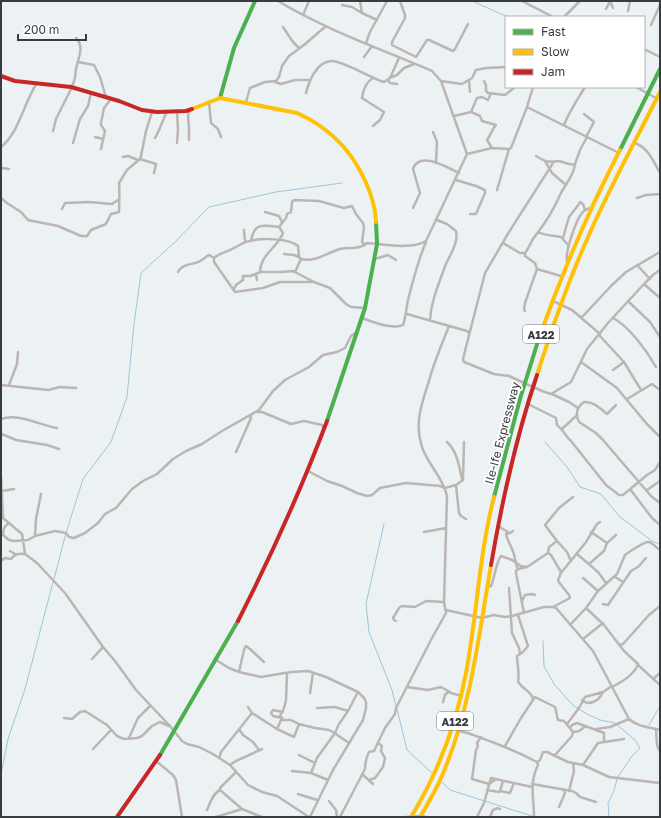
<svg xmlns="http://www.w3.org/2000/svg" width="661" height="818" viewBox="0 0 661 818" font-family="'Golos Text',sans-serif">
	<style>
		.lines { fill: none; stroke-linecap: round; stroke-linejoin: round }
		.stream { stroke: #9bc6d8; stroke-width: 1 }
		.street { stroke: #bcb6b3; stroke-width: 2.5 }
		.fast { stroke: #4caf50; stroke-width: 4 }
		.slow { stroke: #ffc107; stroke-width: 4 }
		.jam { stroke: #c62828; stroke-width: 4 }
		.labels { text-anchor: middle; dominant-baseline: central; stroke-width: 3.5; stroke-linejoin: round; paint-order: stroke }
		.shield { fill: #fff; stroke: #747679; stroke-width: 1 }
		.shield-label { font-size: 11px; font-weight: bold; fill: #393c3f }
		.street-label { font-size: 12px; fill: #393c3f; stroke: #fff }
	</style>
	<rect width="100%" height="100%" fill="#ecf1f4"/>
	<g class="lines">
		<!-- stream -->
		<path class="stream" d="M472,1l36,16
			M545,442l22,25 13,20 21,7 18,22 33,25 8,3
			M384,524l-18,80 3,28 23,58 4,16
			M54,579l12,-46 17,-54 28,-37 16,-45 7,-73 7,-51 33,-30 35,-36 67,-15 66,-9
			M543,641l1,25 10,18 14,16 6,6 13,8 13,6 15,3 20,17 5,8 -8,8 -14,21
			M397,709l10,41 26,24
			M649,725l11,-19
			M1,775l7,-36 17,-50 28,-107
			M441,781l9,9 82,26
			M609,817l-1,-14 6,-12 3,-12"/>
		<!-- street -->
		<path class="street" d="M278,1c48,29 103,48 154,70l9,10 26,73
			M360,1l2,12
			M400,1l5,14v3l-13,24v3l24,12 11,-17h2l24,11 2,-2 13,-25
			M522,1l31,16
			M610,1l3,7
			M342,5l10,2 10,6 15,7
			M606,9l4,-8
			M628,11l2,-10
			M303,15l6,-14
			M564,17l16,-16
			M651,25l9,-20
			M283,27l10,15 6,6
			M366,43l4,-11 17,-31
			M646,50l14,7
			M364,57l8,-11
			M78,62l16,3 6,12 6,20
			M390,78l7,-3 7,-7 10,-4
			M388,80l2,3 7,1
			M441,81l21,3 10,-6 4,-8 10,-2 20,-1
			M469,81l1,11
			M484,81l2,4v6l2,2 17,2 10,-8
			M275,82l6,2 14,-4h15
			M71,87c5,-6 4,-11 5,-18 2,-11 9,-22 0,-31
			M636,87l20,11
			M306,93c3,-12 11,-32 26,-32 11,0 39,17 52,21l6,-4 9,-20
			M209,102l2,21 7,6 3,8
			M246,102l4,-14 15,-6 11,-1 3,-4 3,-11 7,-10 15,-11 22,-19
			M527,107l90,45
			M177,112l1,17 -1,14
			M471,112l9,4 2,5 14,4c-4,4 -5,10 -9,15l5,8
			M584,114l10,8 -8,15
			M454,116l17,-4 6,-14 5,-1 6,3 3,-7
			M564,125c5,-13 14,-26 21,-38
			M373,126l7,-6 4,-8 -22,-14c1,-7 4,-16 11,-20
			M53,131l3,-12 16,-32
			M433,132l4,10 -1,20
			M95,137l8,2
			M155,138c5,-8 7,-17 12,-26
			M189,140v-10l-1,-15 2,-5
			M73,143l7,-24 8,-13 3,-13
			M635,143c13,5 17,16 24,28l1,1
			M1,147c18,-14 23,-45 36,-64
			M101,149l4,-18 -4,-6v-2l3,-15 7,-9
			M536,156l9,5 7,12 14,12
			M123,157l5,-1 10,4
			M140,159l16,5 -2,9
			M545,161c6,1 8,1 13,0 6,0 10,5 17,3l5,-14 7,-13
			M553,163l-44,69 -24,41 -20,78 -2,8 1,3 30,12 15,2 33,15 9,3 20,-12 16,-33 21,-26 36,-39 16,14
			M1,168l8,1
			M456,180l20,6 9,4v3l-9,21h-6
			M497,190l12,-41
			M1,198l6,5 14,9 7,8 30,6 23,10h6l4,-6 15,-6 5,-10 8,-2c0,-10 1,-20 0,-29l8,-13 13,-11 1,-3 5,-25 6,-19
			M637,198l9,-3 14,-1
			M413,208l7,-15 -7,-24c6,-19 35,-1 46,4
			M62,209l3,-6 24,-1 23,2 6,-4
			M265,212l14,4 3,6
			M244,230l1,12
			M538,232c5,3 17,4 23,5l8,9
			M563,238l6,-21 10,-13 1,-2 3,2 2,6
			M251,241c3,-19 12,-16 28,-14
			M503,243l17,10h5
			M525,253c5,-6 6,-13 11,-18 10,-13 18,-26 24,-40 5,-11 14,-19 15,-31
			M525,253v3l10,7 2,6 -12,34 -1,6 1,2
			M284,254l10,1 5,2
			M214,258c5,-5 10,-5 16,-8 7,-3 13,-8 20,-9 11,-3 39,-3 48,5l1,11 2,2 -6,13
			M301,259c15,4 27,-7 39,-10 11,-3 17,2 27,-6 17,1 44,7 59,-2l41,-87 25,-6 17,1 2,-1 16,-41 6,-20
			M375,259l13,-4 8,5
			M567,261c-2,-9 9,-41 15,-48 2,-3 5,-4 8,-5
			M637,265l13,14
			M537,269l24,7
			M178,272c4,-8 12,-7 20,-10 4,-1 7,-5 11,-7l5,3v4l21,30 28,-4 17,-6h34
			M261,272l-1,-1c1,-17 18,-24 23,-38l-4,-6 7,-9 1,-4 4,-2 1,-10 2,-2 25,1 25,7 8,-2 4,8 7,9 1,5 -2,14 3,3
			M256,274l1,6
			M644,284l9,-9 7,-5
			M234,289l2,-4 7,-5v-4h7l11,-4h20l12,-1 21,11 16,6 16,16 5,3 14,1
			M553,301l19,9 28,24
			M629,302l21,20 10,15
			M407,314l60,17 2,2
			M581,317l3,-2 27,-29 15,-14 34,-20
			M362,318c10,4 31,12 41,7 3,-8 3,-16 5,-25 5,-20 10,-40 18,-58
			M613,318c16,8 34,33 43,49
			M430,320c1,-18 8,-34 14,-51 4,-12 15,-25 12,-38l-9,-7 -10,-4
			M599,335l25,27 17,28
			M581,362l36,26 29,35 14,14
			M613,370l11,-8
			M1,385l48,5 10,-3 17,1
			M9,385l8,-21 1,-12
			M552,394l17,8 9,6
			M627,399l25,-15 8,6
			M528,404l28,14 1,7c6,4 8,11 14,16l35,44 13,10h4l24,-20 8,-5 5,-8
			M616,405l-9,9c-6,-5 -14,-13 -23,-12 -7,5 -9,12 -5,20l17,11 7,7 48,56 9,7
			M256,412h6l29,12 13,-3 18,4 2,3
			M1,419c18,-6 38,6 56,9
			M1,427v11
			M562,429l14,-13
			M2,434l14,6 31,5 12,4
			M447,442c10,9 12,24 15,37
			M236,452l15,-34 -1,-2
			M308,471l19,10 15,5 15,7 10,3 5,-1 8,-7 5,-1 21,-4 34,3 5,2 11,-3 7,-5 1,-38
			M1,476l2,42 19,16 3,20 12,9 28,30 38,54 12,14 21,29 34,36 12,15 5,3 12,3 14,7 17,11 18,20 14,7 15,4 32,21
			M456,485l3,28 2,3 5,3
			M630,489l22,29 8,7
			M647,490l13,-9
			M2,491l12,-2
			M498,526l10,6 -2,2c2,9 8,16 9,25 1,5 1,6 3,10l-2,2v2l8,40
			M424,532l22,-4
			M591,532l16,11 9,-8
			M507,534l3,-1 3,-2
			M3,535l6,5 5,1 14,-1 7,-4 20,-5 11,2 3,4 5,1 11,-5 13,-10 7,-9 11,-6 16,-19 11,-8 14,-7 16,-15 13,-8 16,-7 20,-13 37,-21 14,-19 12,-11 24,-13 14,-12 14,-3 8,-4 6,-12 6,-4
			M3,535c0,-4 1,-9 5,-11
			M35,536l1,-17 5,-25
			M10,551l5,3
			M577,554l21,18 8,11
			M1,561l4,-3 6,1c4,-5 7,-6 14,-5
			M571,561l-4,-9 -10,-11 -12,-16 14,-17 14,-11
			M589,564l15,-13 3,-8
			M518,569l9,-2 21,-14
			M561,573l25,-31 11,-18 3,-2
			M615,577l8,5
			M583,578l15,13
			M487,587l4,-1c4,-9 5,-24 10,-30l11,4 9,6 6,1
			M509,588l3,45 7,15 1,5
			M522,601l3,-6 7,-1 3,1
			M603,604l5,1 23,-34 7,-4 8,-9
			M553,607l17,-9 -1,-3 -11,-14 3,-9 -10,-17 -3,-2 1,-6 8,-6
			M586,608l18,17 20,26 14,13c-3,10 -16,18 -26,23
			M446,610l36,8 12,-3 11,2 7,-1 32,-9h9l3,1 37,43 36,68c9,8 20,8 31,11
			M518,615l10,31 -5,6 -6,4c0,9 3,17 1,25 3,8 13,9 15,18
			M396,621l-2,-1 -1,-2 6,-10 3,-2 13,1 11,-6 18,1
			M570,625l16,-17 12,-17 19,-17 8,-19c4,-3 20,-14 24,-13 4,1 7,6 11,8
			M583,639l20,-16
			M620,645l3,-1 26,-29 11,-9
			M92,659l11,-12
			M216,660l13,8 10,4 22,5 30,-5 17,-1 18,6 32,15 6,6 2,4v6l-3,12 -30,50 -23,47
			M638,665l22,20
			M239,672l5,-22 2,-4 4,3 14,13
			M287,673l-1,27 -2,8 -4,8 2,2 -5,11 17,8 5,-13
			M653,679l7,-6
			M407,687l21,3 13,-3 9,5
			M310,693l3,-20
			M582,700l5,3c7,0 13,-4 16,-11
			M443,702l2,-7 3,-3 13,4
			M248,707l4,6 25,16
			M317,708l18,-1 13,4 10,-19
			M283,712l-10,-2 -2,3 2,3 9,2 1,2h8l8,4 16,4 14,2 4,2 16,11
			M64,718l8,1 8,-7 5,-1 22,14 10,11 7,3 13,-1 5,-2 10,-10 8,-4 9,4
			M567,724l12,-16 6,-11 18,-5 9,-6
			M570,728l2,-3 5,-2 27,10v9
			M239,729l4,6 10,7 6,8
			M596,729l14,-2 19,-8
			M656,729l1,16 2,5
			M459,731c12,2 21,7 33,11 16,6 30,12 45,20
			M573,732l6,-1 7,-5
			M481,737l-4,6 1,3 -2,4 -4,29 17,5 6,-4
			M129,738l9,-20 12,-12
			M505,746l16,-28 14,-21 20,10 3,13 6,1 9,11
			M93,749l18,-19
			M299,755l16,8
			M555,755l17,-19 1,-4
			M219,758l2,-6 31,-39
			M156,761l17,14 3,5 6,37
			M230,765l6,-4 26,-12
			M583,765l26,12 51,6
			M292,771l19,2 17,7
			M311,773l6,-15 18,-25 4,-9 9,-13
			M362,774l11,10
			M369,780l6,-2 8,-11 2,-9 -4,-7 1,-5 -4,-3
			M532,784l40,7 4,2 4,4 16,5
			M220,790l22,19
			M487,790l12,2 1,-1 10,2 4,-10
			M500,791l3,-10
			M569,791l5,-20 -1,-8
			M298,794l19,6
			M329,801l7,9 1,7
			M559,807l6,-14 -1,-3
			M207,810c3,-7 6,-17 13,-20v-2l16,-16
			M216,817l26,-8 20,8
			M340,817l25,-48c0,-6 1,-11 4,-17l5,-1 11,-23 10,-14 1,-6 36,-70 14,-25 -2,-11 3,-106c-4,-19 -19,-31 -25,-49 -8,-24 0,-44 7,-66 5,-19 13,-37 20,-55
			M406,817l15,-1 5,1
			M477,817l7,-14 7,-25 41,9
			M490,817l3,-7 5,-2 2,1
			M534,817c0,-19 -5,-34 4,-52l-1,-3 3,-2 3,-8h4l21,10 15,3 15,-22 26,-4"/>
		<!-- fast -->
		<path class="fast" d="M220,98l14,-50 21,-47
			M620,150l40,-81
			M327,421l38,-113 12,-64 -1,-22
			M494,497l26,-98 18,-58
			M160,755l78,-134"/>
		<!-- slow -->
		<path class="slow" d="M192,109l28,-11 77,15c16,7 33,19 45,32 18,20 33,51 34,77
			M538,341c23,-66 50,-129 82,-191
			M537,375c14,-44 29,-88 48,-131 22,-52 50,-102 75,-152
			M411,817c27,-44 45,-92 55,-144 11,-58 13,-118 28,-176
			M420,817c9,-15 18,-30 24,-46 27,-65 35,-137 47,-206"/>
		<!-- jam -->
		<path class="jam" d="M1,76l14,5 56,6 48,14 23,9 15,2 29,-1 6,-2
			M491,565c11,-64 25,-128 46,-190
			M238,621c33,-65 63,-131 89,-200
			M117,817l43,-62"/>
	</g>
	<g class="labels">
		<!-- shield labels -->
		<g class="shield">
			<rect x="523" y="325" width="36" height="18" rx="3"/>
			<rect x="437" y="712" width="36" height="18" rx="3"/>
		</g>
		<g class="shield-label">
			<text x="541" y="334">A122</text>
			<text x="455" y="721">A122</text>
		</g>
		<!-- street labels -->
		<g class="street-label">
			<text transform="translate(502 433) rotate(-75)">Ile-Ife Expressway</text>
		</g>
	</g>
	<!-- border -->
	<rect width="661" height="818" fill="none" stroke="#393c3f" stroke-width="4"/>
	<!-- legend -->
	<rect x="505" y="16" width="140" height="72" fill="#ffffff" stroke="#b0b1b2"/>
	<rect x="513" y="29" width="20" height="6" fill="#4caf50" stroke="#b0b1b2"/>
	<text x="541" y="36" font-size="12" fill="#393c3f">Fast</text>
	<rect x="513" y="49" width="20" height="6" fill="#ffc107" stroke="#b0b1b2"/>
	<text x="541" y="56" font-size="12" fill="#393c3f">Slow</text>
	<rect x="513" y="69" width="20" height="6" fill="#c62828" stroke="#b0b1b2"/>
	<text x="541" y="76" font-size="12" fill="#393c3f">Jam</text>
	<!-- scale -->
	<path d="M18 34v6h68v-6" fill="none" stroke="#393c3f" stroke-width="2"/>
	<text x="24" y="34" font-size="12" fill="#393c3f" stroke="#ffffff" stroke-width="3" paint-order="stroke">200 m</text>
</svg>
